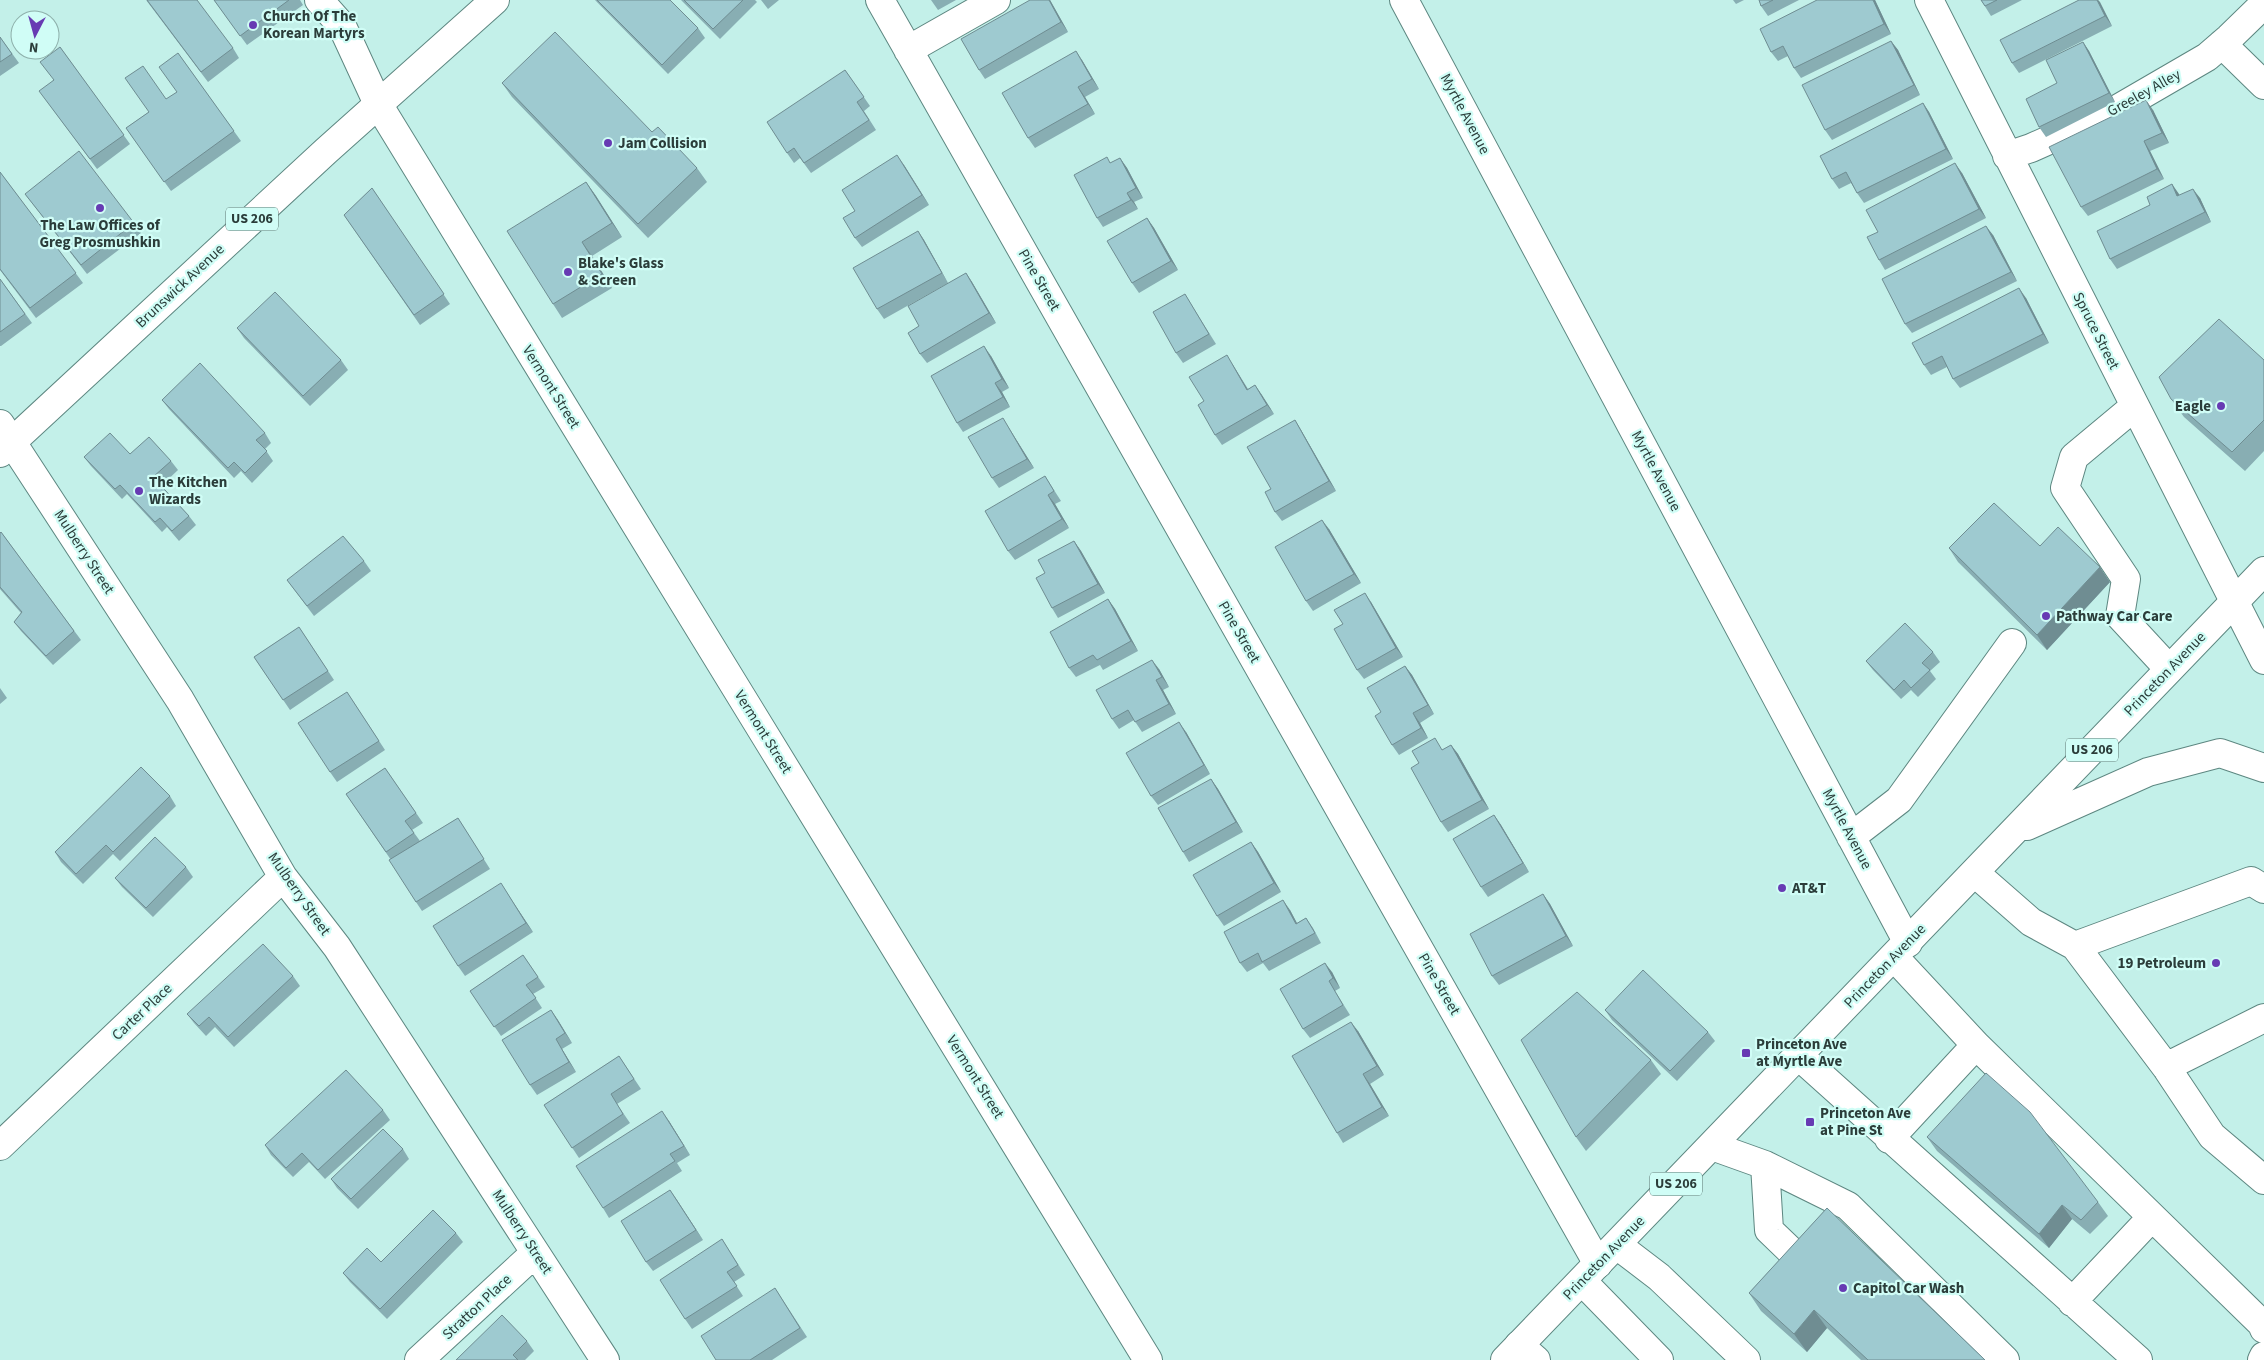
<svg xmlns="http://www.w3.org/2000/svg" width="2264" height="1360" viewBox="0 0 2264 1360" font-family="'Source Sans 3',sans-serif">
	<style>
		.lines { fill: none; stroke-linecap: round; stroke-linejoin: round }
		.minor-casing { stroke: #5d8781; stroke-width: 30 }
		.major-casing { stroke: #5d8781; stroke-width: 30 }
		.minor { stroke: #fff; stroke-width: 28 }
		.major { stroke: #fff; stroke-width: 28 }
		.wall { fill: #88aeb3 }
		.shaded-wall { fill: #6f8d92 }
		.building { fill: #9ecad0; stroke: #6f8d92 }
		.poi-dot { fill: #673bb3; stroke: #d0fdf6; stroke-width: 2 }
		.labels { text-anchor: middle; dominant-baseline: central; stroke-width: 4.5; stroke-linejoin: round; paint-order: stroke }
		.shield { fill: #d0fdf6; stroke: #5c7772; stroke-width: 1 }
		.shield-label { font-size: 14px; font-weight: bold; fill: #2b3d3a }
		.poi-label { font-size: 15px; font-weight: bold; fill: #2b3d3a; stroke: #d0fdf6; text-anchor: start }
		.street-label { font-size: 15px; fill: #2b3d3a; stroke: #d0fdf6 }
	</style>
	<rect width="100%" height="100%" fill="#c3f0e9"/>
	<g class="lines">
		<defs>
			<path id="minor" d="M319,0l23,26 36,78 770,1256
				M880,0l718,1264
				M1404,0l504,943
				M1929,0l335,660
				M2222,44l42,41
				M908,50l88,-50
				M2007,156l24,-8 83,-37 93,-54 22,-19 35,-34
				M2134,407l-60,50 -9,31 61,91 -6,37 49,53
				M0,424l180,276 103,177 54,70 268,413
				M1851,837l48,-37 113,-157
				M1975,873l56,49 44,24 91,121 46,69 52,44
				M2075,946l176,-65 13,8
				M1894,957l82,88 286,279 2,5
				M1799,1056l339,304
				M2166,1067l98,-49
				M1889,1139l87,-94
				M0,1146l283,-269
				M1712,1146l53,19 83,41 157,154
				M1765,1165l4,65 47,45
				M1617,1245l42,32 87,83
				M1582,1281l77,79
				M2072,1302l80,-85
				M1519,1345l17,15
				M419,1360l116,-107
				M2262,1360l2,-4"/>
			<path id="major" d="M0,453l326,-302 169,-151
				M2027,826l121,-54 72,-19 44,15
				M1505,1360l759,-789"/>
		</defs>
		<!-- minor casing -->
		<use href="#minor" class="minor-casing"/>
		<!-- major casing -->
		<use href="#major" class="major-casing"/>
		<!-- minor -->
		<use href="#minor" class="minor"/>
		<!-- major -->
		<use href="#major" class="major"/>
	</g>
	<!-- wall -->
	<path class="wall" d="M146,0l87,48 6,10 -31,24z
		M214,0h86l3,5 -56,40z
		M595,0h75l28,28 7,10 -37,36z
		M681,0h74l2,2 -37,37z
		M761,0h18l-11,9z
		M931,0h25l-18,10z
		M1030,0h20l18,32 -83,47 -6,-9z
		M1733,0h11l-8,4z
		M1759,0h40l-31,16 -7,-10z
		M1817,0h58l16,34 -90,44 -7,-10 -6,-12 -10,5 -7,-9z
		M1981,0h41l-31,16z
		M2079,0h19l14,26 -93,47 -7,-10z
		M0,37l19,26 -19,13z
		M1891,41l7,9 22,45 -88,45 -7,-10z
		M2083,42l6,9 26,51 -69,35 -7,-10 18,-44z
		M60,47l70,97 -33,25 -51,-69 7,-20z
		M178,53l63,88 -70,50 -45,-63 51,-36z
		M1082,60l17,29 -14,8 10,17 -60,34 -7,-10z
		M845,70l25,36 -6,5 12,19 -65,43 -11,-15 -6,5 -7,-10z
		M502,83l150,49 45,36 10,14 -59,56 -136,-141z
		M1923,103l6,9 24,47 -89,44 -7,-10 -6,-10 -12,6 -7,-10z
		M2153,110l16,33 -19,8 14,28 -76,37 -7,-9z
		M1120,158l7,10 16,30 -9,4 4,7 -35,18 -6,-9 14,-55z
		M904,165l25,40 -67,42 -7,-9v-27z
		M0,172l83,111 -47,35 -36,-48z
		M1962,173l24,45 -101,52 -6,-10 -1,-28z
		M586,182l10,14 26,41 -30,19 20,32 -50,30 -9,-14z
		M2172,184l7,12 21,2 11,24 -94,47 -7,-10 40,-54z
		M372,188l78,116 -30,21 -76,-110z
		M25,194l109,29 7,10 -54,41z
		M1147,218l7,10 24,42 -39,23 -7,-10z
		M918,231l6,9 24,43 -64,36 -7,-10z
		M1993,235l24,46 -105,52 -7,-9z
		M966,273l6,9 24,41 -69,40 -7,-9 -1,-28z
		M0,279l32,44 -31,23h-1z
		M1185,294l6,10 25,40 -33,19 -7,-10z
		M2026,298l23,45 -89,45 -7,-9 -6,-12 -16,8 -7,-10z
		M237,328l104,32 7,10 -38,36 -66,-68z
		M991,356l18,32 -7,4 8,15 -47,25 -6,-9z
		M2264,360v91l-19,20 -61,-54 -13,-18z
		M1233,365l15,24 7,-4 19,29 -52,31 -7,-10 -11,-34z
		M162,400l103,33 6,10 -6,6 8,12 -21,22 -11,-12 -7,7 -65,-69z
		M1295,420l6,10 35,61 -54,30 -7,-9 -4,-23z
		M1009,428l25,40 -35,20 -7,-10z
		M130,454l41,7 7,9 -17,16 28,30 7,9 -17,16 -12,-14 -5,5 -35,-38 -5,5 -31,-33 -7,-9z
		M1045,476l16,25 -6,3 14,24 -54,32 -7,-9z
		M1329,529l32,54 -48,28 -7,-10z
		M1,532l80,108 -28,25 -32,-34 -7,-9 7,-9 -21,-24v-56z
		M1074,541l7,10 24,42 -47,25 -6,-10 -7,-35z
		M2040,546l70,36 -63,68 -89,-88 -9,-14z
		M364,561l7,10 -57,45 -27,-36z
		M1108,599l7,10 23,42 -35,19 -3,-5 -24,12 -7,-9z
		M1371,602l32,55 -39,22 -7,-9 -14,-46z
		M299,627l35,53 -44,30 -36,-53z
		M1933,652l7,10 -10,9 6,8 -18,18 -7,-7 -10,9 -28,-29 -7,-9z
		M1405,666l7,9 22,39 -14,9 8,15 -29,17 -7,-10z
		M1159,669l10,18 -6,3 13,24 -34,18 -8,-12 -15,9 -7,-10z
		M0,688l7,10 -7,6z
		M347,692l38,58 -48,32 -7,-10z
		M1186,732l24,42 -52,31 -7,-9z
		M1451,745l7,9 31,55 -41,23 -7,-10 1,-72z
		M385,768l38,55 -11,7 8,11 38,-23 32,51 -68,42 -6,-9 -25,-42 -45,-66z
		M1211,779l7,10 25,43 -54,30 -6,-10z
		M170,796l6,10 -56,55 -7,-7 -30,30 -22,-22 -6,-10z
		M1494,815l7,10 28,47 -41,25 -7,-10z
		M1251,842l7,10 23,40 -57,34 -7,-10z
		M186,867l7,10 -40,40 -31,-30 -7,-9z
		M507,893l26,39 -68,44 -7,-10z
		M1543,894l7,10 23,42 -74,39 -7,-9z
		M1290,910l7,13 9,-5 7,10 8,15 -52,28 -6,-8 -16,9 -7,-9z
		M523,955l22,32 -12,7 9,14 -41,28 -31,-45z
		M1332,972l8,16 -5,3 15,24 -40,23 -7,-9z
		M293,976l7,10 -66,61 -19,-20 -9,9 -12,-13 -7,-9z
		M551,1010l21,33 -10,6 14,23 -39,23 -7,-10z
		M1605,1010l103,22 7,9 -38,40 -65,-61z
		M1358,1031l26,44 -14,9 19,32 -46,27 -6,-10z
		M619,1056l22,33 -24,15 13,19 -51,35 -35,-53z
		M1651,1060l10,14 -75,77 -10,-14z
		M383,1110l7,10 -65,59 -16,-17 -16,15 -22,-22 -6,-10z
		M669,1121l21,34 -13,8 5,8 -73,47 -6,-10z
		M1927,1137l171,65 10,14 -18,18 -18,-15 -23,29 -112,-97z
		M403,1149l6,10 -51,50 -21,-21 -6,-9z
		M670,1190l33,50 -50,31 -7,-9z
		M1827,1208l158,152h-124l-34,-32 -20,24 -46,-41 -12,-18z
		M456,1233l7,9 -76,77 -37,-37 -7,-9 38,-11z
		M722,1239l23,36 -11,7 9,14 -51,33 -7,-10z
		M775,1288l32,49 -35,23h-56z
		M527,1341l7,10 -9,9h-69z"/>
	<!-- shaded-wall -->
	<path class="shaded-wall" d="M1049,0h1l18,32 -7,-10z
		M1873,0h2l16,34 -7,-10z
		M2097,0h1l2,2 12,24 -7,-10z
		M1891,41l7,9 22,45 -6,-10z
		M2083,42l6,9 26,51 -6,-9z
		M1076,51l6,9 17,29 -7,-10z
		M1078,87l7,10 10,17 -7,-10z
		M2146,100l7,10 16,33 -7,-10z
		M1923,103l6,9 24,47 -7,-10z
		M2144,141l6,10 14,28 -7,-10z
		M897,155l7,10 25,40 -7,-10z
		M1120,158l7,10 16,30 -7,-10z
		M1955,163l7,10 24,45 -7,-9z
		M586,182l10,14 26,41 -10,-14z
		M2172,184l7,10 5,12 -7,-10z
		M2193,189l7,9 11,24 -6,-10z
		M1127,193l7,9 4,7 -7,-9z
		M1147,218l7,10 24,42 -7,-9z
		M1986,226l7,9 24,46 -6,-9z
		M918,231l6,9 24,43 -6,-10z
		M582,242l10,14 20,32 -10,-14z
		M966,273l6,9 24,41 -7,-10z
		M2019,288l7,10 23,45 -6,-9z
		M984,346l7,10 18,32 -7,-9z
		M1227,355l27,45 -7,-10z
		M995,383l7,9 8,15 -7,-10z
		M1255,385l7,10 12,19 -7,-9z
		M1003,418l6,10 25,40 -7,-9z
		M1295,420l6,10 35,61 -7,-10z
		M1048,495l7,9 14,24 -7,-9z
		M1322,520l7,9 32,54 -7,-9z
		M1074,541l7,10 24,42 -7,-9z
		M2100,567l10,15 -63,68 -10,-15z
		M1365,593l6,9 32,55 -7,-9z
		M1108,599l7,10 23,42 -7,-10z
		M1152,660l7,9 10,18 -7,-10z
		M1405,666l7,9 22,39 -6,-9z
		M1156,680l7,10 13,24 -7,-10z
		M1413,713l7,10 8,15 -7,-10z
		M1179,722l7,10 24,42 -6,-9z
		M1451,745l7,9 31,55 -7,-9z
		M1211,779l7,10 25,43 -7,-10z
		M1494,815l7,10 28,47 -6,-9z
		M1251,842l7,10 23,40 -7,-9z
		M501,883l6,10 26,39 -7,-9z
		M1543,894l7,10 23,42 -7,-10z
		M1283,900l7,10 12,23 -6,-9z
		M1325,963l7,9 8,16 -7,-10z
		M551,1010l7,10 14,23 -7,-10z
		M1351,1022l7,9 26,44 -7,-9z
		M556,1039l6,10 14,23 -7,-10z
		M1363,1074l7,10 19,32 -7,-9z
		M662,1111l7,10 21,34 -6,-9z
		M670,1190l7,10 26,40 -7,-10z
		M2062,1205l10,14 -23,29 -10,-14z
		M1814,1310l13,18 -20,24 -13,-18z"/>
	<!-- building -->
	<path class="building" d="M147,0h50l36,48 -32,24z
		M214,0h75l-49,36z
		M597,0h73l28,28 -36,37z
		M684,0h59l-30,29z
		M1030,0h19l12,22 -82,48 -18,-31z
		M1759,0h14l-12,6z
		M1817,0h56l11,24 -90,44 -11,-22 -12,6 -11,-23z
		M1981,0h16l-12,6z
		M2079,0h18l8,16 -93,47 -12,-23z
		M555,32l97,100 6,-5 39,41 -59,56 -136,-141z
		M0,37l12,17 -12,8z
		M1891,41l23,44 -89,45 -23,-45z
		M2083,42l26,51 -70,34 -13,-28 31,-16 -11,-23z
		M60,47l64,88 -34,24 -51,-68 15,-11 -14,-18z
		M1076,51l16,28 -14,8 10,17 -60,34 -26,-45z
		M178,53l56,78 -70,51 -38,-54 23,-16 -24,-34 18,-12 23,33 11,-7 -18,-25z
		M845,70l19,27 -7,5 12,18 -65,43 -10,-15 -7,5 -20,-31z
		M2146,100l16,33 -18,8 13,28 -76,38 -32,-60z
		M1923,103l23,46 -89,44 -11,-21 -14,7 -12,-23z
		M79,151l55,72 -53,42 -56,-71z
		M897,155l25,40 -67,43 -12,-20 12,-7 -13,-21z
		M1107,157l3,6 10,-5 16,30 -9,5 4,7 -34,18 -23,-43z
		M1955,163l24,46 -100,51 -12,-23 11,-5 -12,-22z
		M0,172l76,101 -46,35 -30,-39z
		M586,182l26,41 -30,19 20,32 -49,30 -46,-73z
		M2172,184l5,12 16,-7 12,23 -95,47 -13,-28 53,-26 -3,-8z
		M372,188l72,106 -30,21 -70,-100z
		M1147,218l24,43 -39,22 -25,-42z
		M1986,226l25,46 -106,52 -23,-45z
		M918,231l24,42 -65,36 -24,-41z
		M966,273l23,40 -69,41 -12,-21 11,-7 -11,-20z
		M0,279l25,35 -25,18z
		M2019,288l24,46 -90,45 -11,-23 -18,9 -12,-22z
		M275,292l66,68 -38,36 -66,-68z
		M1185,294l24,40 -33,19 -23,-41z
		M2219,319l45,41v60l-32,32 -61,-53 -12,-22z
		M984,346l18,33 -7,4 8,14 -46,26 -26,-47z
		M1227,355l20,35 8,-5 12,20 -52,30 -17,-30 6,-4 -15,-24z
		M200,363l65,70 -9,7 11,11 -22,22 -11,-11 -6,6 -66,-68z
		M1003,418l24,41 -35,19 -24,-41z
		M1295,420l34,61 -54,31 -10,-20 6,-3 -24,-42z
		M110,433l20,21 19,-17 22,24 -18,16 36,39 -17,15 -12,-13 -5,4 -35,-37 -5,4 -31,-32z
		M1045,476l9,15 -6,4 14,24 -54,32 -23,-40z
		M1994,503l46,43 18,-19 42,40 -63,68 -88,-87z
		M1322,520l32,54 -48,27 -31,-54z
		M1,532l73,99 -28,25 -32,-34 8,-10 -22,-25v-54z
		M343,536l21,25 -57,45 -20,-26z
		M1074,541l24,43 -46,24 -16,-30 9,-5 -7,-13z
		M1365,593l31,55 -39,22 -23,-41 9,-5 -9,-14z
		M1108,599l23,42 -34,19 -4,-5 -24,13 -19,-36z
		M1905,623l28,29 -11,11 8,7 -19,18 -7,-8 -10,10 -28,-29z
		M299,627l29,44 -45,29 -29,-43z
		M1152,660l10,17 -6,3 13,24 -34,18 -7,-12 -16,9 -16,-29z
		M1405,666l23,39 -15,8 8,15 -29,17 -17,-29 6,-4 -14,-24z
		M347,692l32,49 -49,31 -32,-49z
		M1179,722l25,43 -53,31 -25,-43z
		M1435,738l7,12 9,-5 31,55 -41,22 -30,-54 8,-5 -7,-12z
		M141,767l29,29 -57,56 -7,-7 -30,29 -21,-22z
		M385,768l31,45 -11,8 9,12 -28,19 -40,-58z
		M1211,779l25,43 -53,30 -25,-44z
		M1494,815l29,48 -42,24 -28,-48z
		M458,818l26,41 -68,43 -27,-42z
		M155,837l31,30 -40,41 -31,-30z
		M1251,842l23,41 -57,33 -24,-41z
		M501,883l25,40 -68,43 -25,-40z
		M1543,894l23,42 -74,40 -22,-42z
		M1283,900l13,24 10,-6 9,15 -53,29 -4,-9 -18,10 -16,-31z
		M263,944l30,32 -65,61 -19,-20 -10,9 -12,-12z
		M523,955l15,22 -12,8 10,13 -42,29 -24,-36z
		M1325,963l8,15 -4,3 14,24 -40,24 -23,-40z
		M1643,970l65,62 -38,39 -65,-61z
		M1577,992l74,68 -75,77 -55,-97z
		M551,1010l14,23 -9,6 13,23 -39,23 -28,-45z
		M1351,1022l26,44 -14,8 19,33 -45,26 -45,-77z
		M619,1056l15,23 -23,15 12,20 -51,34 -28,-43z
		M346,1070l37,40 -65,60 -16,-17 -16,15 -21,-23z
		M1986,1073l44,39 68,90 -17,18 -19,-15 -23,29 -112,-97z
		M662,1111l22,35 -14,8 5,7 -72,47 -27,-42z
		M383,1129l20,20 -52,50 -20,-20z
		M670,1190l26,40 -50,32 -25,-41z
		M1827,1208l158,152h-117l-54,-50 -20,24 -45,-41z
		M433,1210l23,23 -76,76 -37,-36 24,-25 14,14z
		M722,1239l16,26 -11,7 10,14 -52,33 -25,-39z
		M775,1288l25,40 -50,32h-34l-15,-24z
		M502,1315l25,26 -14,14 5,5h-62z"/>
	<!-- markers -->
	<g class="poi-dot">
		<circle cx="253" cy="25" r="5"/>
		<circle cx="608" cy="143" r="5"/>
		<circle cx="100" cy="208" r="5"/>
		<circle cx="568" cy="272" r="5"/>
		<circle cx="2221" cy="406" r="5"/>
		<circle cx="139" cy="491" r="5"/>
		<circle cx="2046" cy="616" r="5"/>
		<circle cx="1782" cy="888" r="5"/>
		<circle cx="2216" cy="963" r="5"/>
		<rect x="1741" y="1048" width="10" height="10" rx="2.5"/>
		<rect x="1805" y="1117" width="10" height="10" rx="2.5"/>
		<circle cx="1843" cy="1288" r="5"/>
	</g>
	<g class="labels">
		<!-- shield labels -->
		<g class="shield">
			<rect x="226" y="207.5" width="52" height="23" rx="4"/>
			<rect x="2066" y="738.5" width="52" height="23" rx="4"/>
			<rect x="1650" y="1172.5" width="52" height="23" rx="4"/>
		</g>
		<g class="shield-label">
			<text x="252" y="219">US 206</text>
			<text x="2092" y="750">US 206</text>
			<text x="1676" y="1184">US 206</text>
		</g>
		<!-- poi labels -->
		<g class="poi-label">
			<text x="263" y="16">Church Of The<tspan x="263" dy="17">Korean Martyrs</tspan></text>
			<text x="618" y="143">Jam Collision</text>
			<text x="100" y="225" text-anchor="middle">The Law Offices of<tspan x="100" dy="17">Greg Prosmushkin</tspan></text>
			<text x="578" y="263">Blake's Glass<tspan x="578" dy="17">&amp; Screen</tspan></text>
			<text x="2211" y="406" text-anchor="end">Eagle</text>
			<text x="149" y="482">The Kitchen<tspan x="149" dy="17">Wizards</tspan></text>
			<text x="2056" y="616">Pathway Car Care</text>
			<text x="1792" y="888">AT&amp;T</text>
			<text x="2206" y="963" text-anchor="end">19 Petroleum</text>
			<text x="1756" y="1044">Princeton Ave<tspan x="1756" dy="17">at Myrtle Ave</tspan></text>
			<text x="1820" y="1113">Princeton Ave<tspan x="1820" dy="17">at Pine St</tspan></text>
			<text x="1853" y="1288">Capitol Car Wash</text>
		</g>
		<!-- street labels -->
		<g class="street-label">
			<text transform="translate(2144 93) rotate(-29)">Greeley Alley</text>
			<text transform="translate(1465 114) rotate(62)">Myrtle Avenue</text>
			<text transform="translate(1039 280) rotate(60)">Pine Street</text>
			<text transform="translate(180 286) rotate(-43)">Brunswick Avenue</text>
			<text transform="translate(2096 331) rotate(63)">Spruce Street</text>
			<text transform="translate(551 387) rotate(58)">Vermont Street</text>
			<text transform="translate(1656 471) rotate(62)">Myrtle Avenue</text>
			<text transform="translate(84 552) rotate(57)">Mulberry Street</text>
			<text transform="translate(1239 632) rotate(60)">Pine Street</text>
			<text transform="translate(2165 674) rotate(-46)">Princeton Avenue</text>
			<text transform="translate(763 732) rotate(58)">Vermont Street</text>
			<text transform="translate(1847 829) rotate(62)">Myrtle Avenue</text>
			<text transform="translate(299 894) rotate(55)">Mulberry Street</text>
			<text transform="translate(1885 966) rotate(-46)">Princeton Avenue</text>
			<text transform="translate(1439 984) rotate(60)">Pine Street</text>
			<text transform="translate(142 1012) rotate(-43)">Carter Place</text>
			<text transform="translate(975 1077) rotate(58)">Vermont Street</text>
			<text transform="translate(522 1232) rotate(57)">Mulberry Street</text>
			<text transform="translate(1604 1258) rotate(-46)">Princeton Avenue</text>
			<text transform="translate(477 1307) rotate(-43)">Stratton Place</text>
		</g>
	</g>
	<!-- north arrow -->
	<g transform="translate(35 35) rotate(186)"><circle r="24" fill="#d0fdf6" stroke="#8eb0ab"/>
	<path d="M0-4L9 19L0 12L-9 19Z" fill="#673bb3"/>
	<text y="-8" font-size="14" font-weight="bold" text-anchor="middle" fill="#2b3d3a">N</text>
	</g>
</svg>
